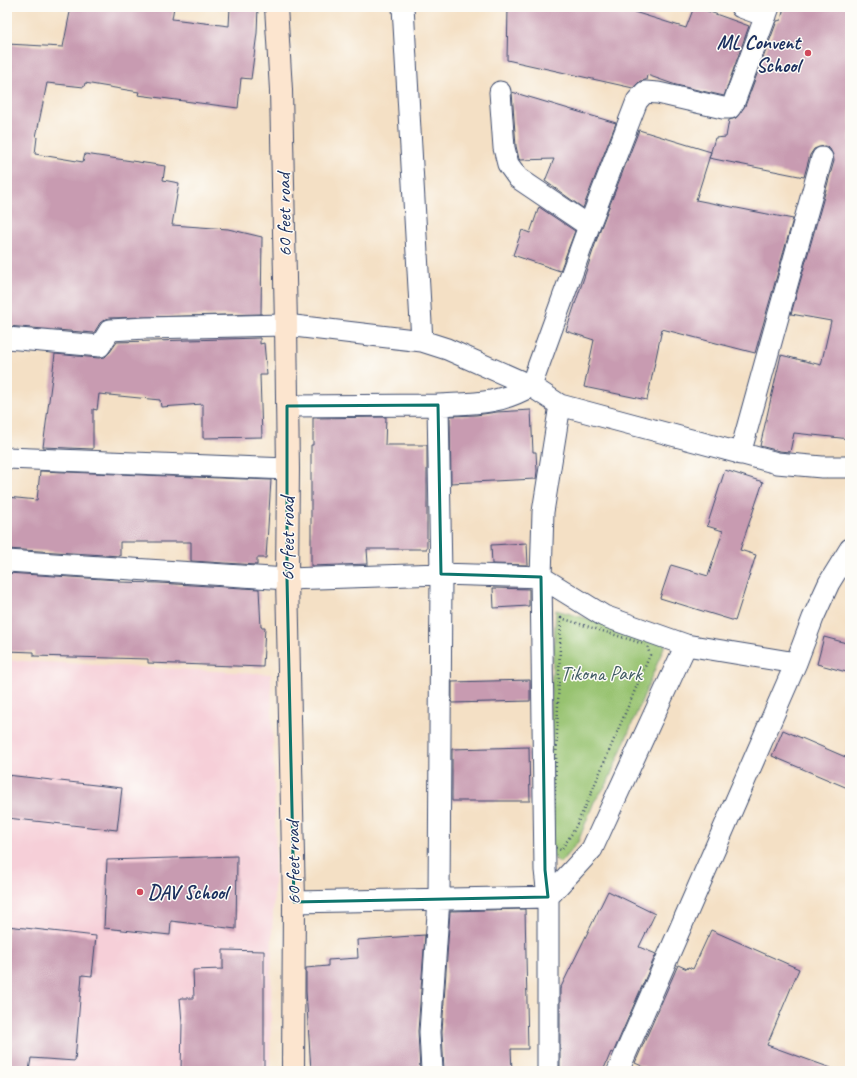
<svg xmlns="http://www.w3.org/2000/svg" width="857" height="1078" viewBox="0 0 857 1078" font-family="Caveat,sans-serif">
	<style>
		.built { fill: #f6cfd8 }
		.green { fill: #97c26f; stroke: #597866 }
		.building { fill: #c89bb1 }
		.lines { fill: none; stroke-linecap: round; stroke-linejoin: round }
		.street-casing { stroke: #3c4a6d; stroke-width: 23 }
		.secondary-casing { stroke: #3c4a6d; stroke-width: 24 }
		.path { stroke: #3c4a6d; stroke-width: 2.5; stroke-dasharray: 1 3; stroke-linecap: butt }
		.street { stroke: #fff; stroke-width: 21 }
		.secondary { stroke: #fce5cf; stroke-width: 22 }
		.marked { fill: none; stroke: #0f766e; stroke-width: 3; stroke-linejoin: round }
		.poi-dot { fill: #d1495b; stroke: #fdfcf7; stroke-width: 1.5 }
		.labels { text-anchor: middle; dominant-baseline: central; stroke-width: 3; stroke-linejoin: round; paint-order: stroke }
		.poi-label { font-size: 20px; font-weight: bold; fill: #1b2f5e; stroke: #fdfcf7; text-anchor: end }
		.street-label { font-size: 20px; fill: #1b2f5e; stroke: #fdfcf7 }
		.park-label { font-size: 20px; fill: #405b63; stroke: #fdfcf7 }
	</style>
	<rect width="100%" height="100%" fill="#fdfcf7"/>
	<filter id="ink" filterUnits="userSpaceOnUse"><feTurbulence type="fractalNoise" baseFrequency=".025" numOctaves="2"/><feDisplacementMap in="SourceGraphic" scale="8" xChannelSelector="R" yChannelSelector="G"/><feConvolveMatrix kernelMatrix="1 2 1 2 8 2 1 2 1" color-interpolation-filters="sRGB"/></filter>
	<filter id="wash" filterUnits="userSpaceOnUse"><feTurbulence type="fractalNoise" baseFrequency=".012" numOctaves="4" result="noise"/><feDisplacementMap in="SourceGraphic" scale="16" xChannelSelector="R" yChannelSelector="G"/><feGaussianBlur stdDeviation="0.9" result="paint"/><feColorMatrix in="noise" values="0 0 0 0 0 0 0 0 0 0 0 0 0 0 0 0 0 1.4 0 .05"/><feComposite in="paint" operator="in"/></filter>
	<g filter="url(#wash)">
		<rect width="100%" height="100%" fill="#f4e0c5"/>
		<!-- built -->
		<path class="built" d="M7,660l264,14 5,176 -4,83 -2,138h-263z"/>
		<!-- green -->
		<path class="green" d="M556,610l111,30 -60,144 -13,18 -16,40 -18,21 -17,-15 5,-109z"/>
		<g id="blocks">
			<!-- building -->
			<path class="building" d="M71,7h103l-2,12 57,7 1,-19h28l-1,26 -6,46 -10,-1 -3,30 -100,-13 1,-3 -54,-9 -1,4 -37,-4 -11,54h1l-2,17 48,8 2,-8 80,12 -2,14 16,3 -7,42 56,4 34,8 -1,77 -152,4 -5,2 -4,3 -6,10 -87,-7v-282l56,3z
				M508,7h110l68,21 8,-21h2l53,19 -25,70 -48,-11 -29,-10 -1,5 -6,1 -7,7 -126,-28z
				M784,7h66v432l-56,-6 -4,19 -11,-1 -19,-5 21,-91 40,10 10,-44 -40,-7 43,-153 -1,-6 -3,-6 -5,-3 -6,1 -5,2 -4,6 -6,22 -95,-19 6,-20 11,-1 3,-17 7,-2 9,-12 32,-85 4,-1z
				M512,92l104,31 -33,85 -38,-27 9,-22 -34,1 -1,-1 -3,-13z
				M639,130l72,22 -15,48 97,19 -38,134 -93,-24 -15,71 -63,-13 10,-47 -28,-9 34,-101z
				M539,207l36,24 -15,40 -47,-16 9,-25 8,3z
				M260,338v6l4,-1 3,32h-7l2,62 -59,1v-34l-42,3 -1,-7 -61,-6 -2,16 -4,-1v40l-50,-2 12,-93 44,4 6,-1 5,-5 7,-10z
				M531,410l2,42h3l1,19 -1,8 -85,4 -1,-67 26,-1 21,-3z
				M386,417l-1,28h42v104h-60l1,15 -57,2v-121h2v-27z
				M725,470l38,12 -23,68 16,5 -21,66 -75,-23 11,-33 37,11 15,-45 -16,-5z
				M40,471l231,9 -5,78h-9v7l-66,-4v-19h-71v14l-113,-7v-52l30,3z
				M527,543l1,22 -36,-1 -1,-19z
				M7,573l112,7v2l40,1 100,6 2,38h4l-2,40 -115,-4v-4l-114,-3v-4l-27,-1z
				M493,588l36,1v17l-35,2z
				M824,637l26,7v29l-33,-9z
				M530,680v21l-78,2v-21z
				M783,730l67,29v30l-78,-33z
				M529,747l1,54h-78v-52z
				M7,775l115,13 -5,42 -110,-12z
				M237,856l-1,73 -65,-8 -1,14 -66,-7 3,-68z
				M608,891l47,23 -16,33 17,7 -43,99 -2,-1 -8,19h-43v-82z
				M525,909l3,140h-17l1,22h-68l-2,-39 8,-121z
				M7,926l89,10 -4,40 -10,-1 -7,86 -44,-3 -2,13h-22z
				M711,930l88,39 -32,76 64,23v3h-178l-18,-8 43,-98 9,4 1,-2 5,2z
				M425,935l-7,96 2,40h-109l-5,-80v-23l22,-2v-6l30,-2 -1,-18z
				M223,950l41,1v120h-83l1,-48 -2,-25h14l-1,-28 30,-1z"/>
		</g>
	</g>
	<g filter="url(#ink)">
		<use href="#blocks" fill-opacity="0" stroke="#3c4a6d" stroke-width="1"/>
		<g class="lines">
			<defs>
				<path id="street" d="M403,7l19,334
					M741,7l25,9
					M500,92l4,56 4,16 10,14 71,48
					M7,338l93,8 10,-16 36,-2 140,-3 136,16 25,8 84,37 29,19 217,58 45,4h28
					M438,405c36,-2 60,0 93,-19l58,-160 48,-125 8,-9 13,1 65,15h7l4,-6 35,-95
					M287,406l151,-1 3,169 -2,325 -9,133 2,39
					M740,454l82,-296
					M7,458l281,11
					M7,561l280,18 154,-5 100,3 63,39 82,29 110,18
					M294,902l254,-5 44,-48 94,-204
					M548,1071v-174l-3,-27 -4,-293 2,-65 17,-107
					M618,1071l178,-408 17,-45 16,-35 21,-34"/>
				<path id="secondary" d="M276,7l5,83 5,235 2,144 -1,110 7,323 -1,169"/>
			</defs>
			<!-- street casing -->
			<use href="#street" class="street-casing"/>
			<!-- secondary casing -->
			<use href="#secondary" class="secondary-casing"/>
			<!-- path -->
			<path class="path" d="M561,618l86,27 3,10 -64,150 -13,27 -12,18 -8,-3z"/>
			<!-- street -->
			<use href="#street" class="street"/>
			<!-- secondary -->
			<use href="#secondary" class="secondary"/>
		</g>
	</g>
	<!-- marked area -->
	<path class="marked" d="M438,405l3,169 100,3 4,293 3,27 -254,5 -7,-323v-173z"/>
	<!-- markers -->
	<g class="poi-dot">
		<circle cx="808" cy="53" r="4"/>
		<circle cx="140" cy="892" r="4"/>
	</g>
	<g class="labels">
		<!-- poi labels -->
		<g class="poi-label">
			<text x="800" y="42">ML Convent<tspan x="800" dy="23">School</tspan></text>
			<text x="148" y="892" text-anchor="start">DAV School</text>
		</g>
		<!-- street labels -->
		<g class="street-label">
			<text transform="translate(284 215) rotate(-91)">60 feet road</text>
			<text transform="translate(287 539) rotate(-90)">60 feet road</text>
			<text transform="translate(293 863) rotate(-91)">60 feet road</text>
		</g>
		<!-- park labels -->
		<g class="park-label">
			<text x="601" y="673">Tikona Park</text>
		</g>
	</g>
	<!-- margin -->
	<rect width="857" height="1078" fill="none" stroke="#fdfcf7" stroke-width="24"/>
</svg>
